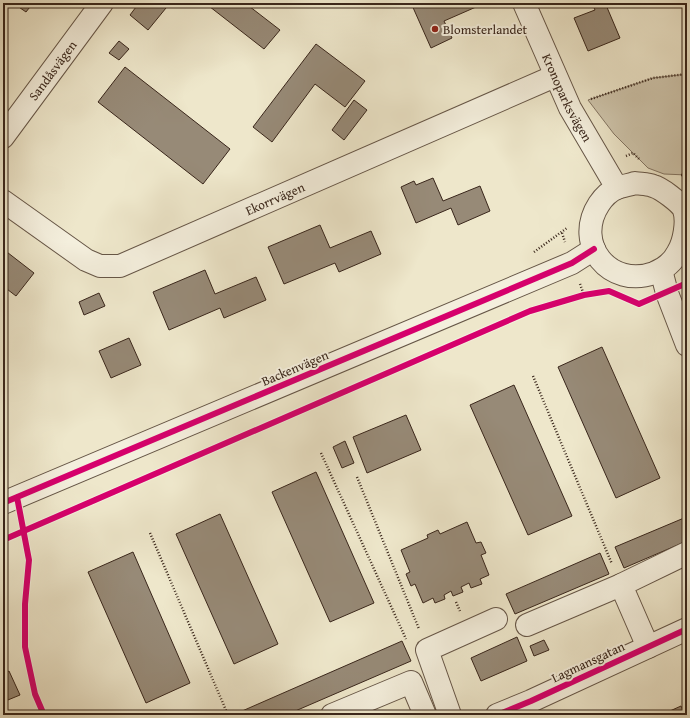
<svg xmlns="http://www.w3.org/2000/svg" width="690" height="718" viewBox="0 0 690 718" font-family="'Gentium Book Plus',serif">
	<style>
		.green { fill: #cfc6ad; stroke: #847664 }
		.building { fill: #978a77; stroke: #39261b }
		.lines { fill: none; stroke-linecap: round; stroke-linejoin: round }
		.minor-casing { stroke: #665647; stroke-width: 24 }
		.path { stroke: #39261b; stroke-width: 2.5; stroke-dasharray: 1 2; stroke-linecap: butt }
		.minor { stroke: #f4efdd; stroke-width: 22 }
		.cycleway-casing { stroke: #f4efdd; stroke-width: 8 }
		.cycleway { stroke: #d6006c; stroke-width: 6 }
		.poi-dot { fill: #8f2418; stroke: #f4efdd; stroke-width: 1.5 }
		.labels { text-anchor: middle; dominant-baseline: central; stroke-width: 4; stroke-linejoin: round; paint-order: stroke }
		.poi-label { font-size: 13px; fill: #39261b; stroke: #f4efdd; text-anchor: start }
		.street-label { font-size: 13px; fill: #39261b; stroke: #f4efdd }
	</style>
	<rect width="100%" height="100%" fill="#eee7cb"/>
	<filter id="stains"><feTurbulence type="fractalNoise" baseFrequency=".005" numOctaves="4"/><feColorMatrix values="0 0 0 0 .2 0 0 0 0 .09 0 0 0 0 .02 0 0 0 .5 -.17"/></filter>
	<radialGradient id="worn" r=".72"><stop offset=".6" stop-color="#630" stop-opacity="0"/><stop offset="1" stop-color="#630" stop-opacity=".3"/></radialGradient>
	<!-- green -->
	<path class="green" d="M687,74v101l-23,-1 -16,-6 -34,-34 -26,-34 65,-22z"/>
	<!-- building -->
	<path class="building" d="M13,3h20l-7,9z
		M139,3h21l6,5 -18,22 -18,-15z
		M205,3h40l35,27 -16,19z
		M411,3h63l2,4 -32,14 8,17 -21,10z
		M592,3h20l-6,2 14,33 -32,13 -14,-33 21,-8z
		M119,41l10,8 -10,11 -10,-7z
		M316,44l49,37 -20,26 -30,-23 -43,58 -19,-15z
		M125,67l105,82 -27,35 -105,-82z
		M354,100l13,10 -23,30 -12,-10z
		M433,178l10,23 37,-15 10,25 -32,14 -7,-17 -35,15 -15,-36 13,-6 2,4z
		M320,225l10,23 41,-17 10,23 -42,18 -4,-9 -51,21 -16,-37z
		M3,249l31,24 -18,23 -13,-10z
		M205,270l10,24 41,-17 10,23 -42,18 -4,-10 -51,22 -16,-38z
		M99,293l6,13 -21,9 -5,-13z
		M129,338l12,27 -30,13 -12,-27z
		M602,347l58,131 -44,20 -58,-131z
		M514,385l58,131 -44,19 -58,-130z
		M406,415l15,35 -54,23 -14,-36z
		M345,441l9,22 -12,5 -9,-21z
		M316,472l58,131 -44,19 -58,-130z
		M220,514l58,130 -44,20 -58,-130z
		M684,518l3,6v17l-63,27 -9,-21z
		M467,522l9,21 5,-1 5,11 -5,2 8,20 -9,4 2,5 -11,4 -2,-5 -8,4 2,5 -10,4 -2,-5 -7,4 1,4 -10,4 -2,-5 -10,5 -8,-19 -4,2 -5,-12 4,-2 -9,-22 27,-12 -1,-3 11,-5 2,4z
		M133,552l57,131 -44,20 -58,-131z
		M600,553l9,21 -94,40 -9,-20z
		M517,637l10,24 -46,20 -10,-23z
		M544,640l5,10 -15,6 -4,-10z
		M402,641l9,20 -125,54h-53z
		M9,671l11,24 -17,7v-28z
		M681,706l4,9h-24z"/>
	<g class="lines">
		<defs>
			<g id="minor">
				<path id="s1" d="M524,3l46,105 47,80"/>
				<path id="s2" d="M3,137l99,-134"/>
				<path d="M635,183c6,1 13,1 18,3 8,2 28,17 31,24 4,12 0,32 -6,42 -5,10 -14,17 -24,21 -44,16 -81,-29 -55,-69 4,-6 11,-13 18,-16 5,-2 12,-3 18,-5z"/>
				<path id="s3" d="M3,201l83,59 14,6h20l435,-190"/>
				<path d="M661,270l6,23 20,52"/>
				<path d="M3,503l569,-240 22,-14"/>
				<path d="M527,625l94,-40"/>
				<path d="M648,647l-27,-62 66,-32"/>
				<path d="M332,715l79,-33 14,33"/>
				<path d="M450,715l-23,-65 69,-31"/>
				<path d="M497,715l34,-14 156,-72"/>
			</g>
		</defs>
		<!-- minor casing -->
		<use href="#minor" class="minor-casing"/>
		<!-- path -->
		<path class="path" d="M591,99l62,-21 34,-4
			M626,156l7,-3 6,6
			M681,175h6
			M562,233l3,9
			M534,252l33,-24
			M580,284l4,11
			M533,376l79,188
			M321,453l85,186
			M357,477l62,152
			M150,533l78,182
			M456,602l4,9"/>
		<!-- minor -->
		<use href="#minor" class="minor"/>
		<defs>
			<path id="cycleway" d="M17,497l12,63 -4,44v43l10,47 9,21
				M3,503l569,-240 22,-14
				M3,540l527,-229 54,-16 25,-4 30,13 48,-21
				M497,715l34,-14 156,-72"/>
		</defs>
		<!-- cycleway casing -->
		<use href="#cycleway" class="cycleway-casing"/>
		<!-- cycleway -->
		<use href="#cycleway" class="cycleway"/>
	</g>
	<!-- markers -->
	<circle class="poi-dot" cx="435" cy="29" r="4"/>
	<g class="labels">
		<!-- poi labels -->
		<g class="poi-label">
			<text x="443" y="29">Blomsterlandet</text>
		</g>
		<!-- street labels -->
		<g class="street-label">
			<text stroke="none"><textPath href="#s2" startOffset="83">Sandåsvägen</textPath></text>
			<text stroke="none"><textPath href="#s1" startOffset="104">Kronoparksvägen</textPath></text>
			<text stroke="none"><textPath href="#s3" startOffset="306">Ekorrvägen</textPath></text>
			<text transform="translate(295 368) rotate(-23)">Backenvägen</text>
			<text transform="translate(588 662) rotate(-25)">Lagmansgatan</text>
		</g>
	</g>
	<!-- margin -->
	<rect width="690" height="718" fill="none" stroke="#eee7cb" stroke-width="16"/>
	<rect x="4" y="4" width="682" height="710" fill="none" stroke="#39261b" stroke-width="2"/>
	<rect x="8" y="8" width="674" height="702" fill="none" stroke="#39261b"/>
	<rect width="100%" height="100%" filter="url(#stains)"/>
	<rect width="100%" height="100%" fill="url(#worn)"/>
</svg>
